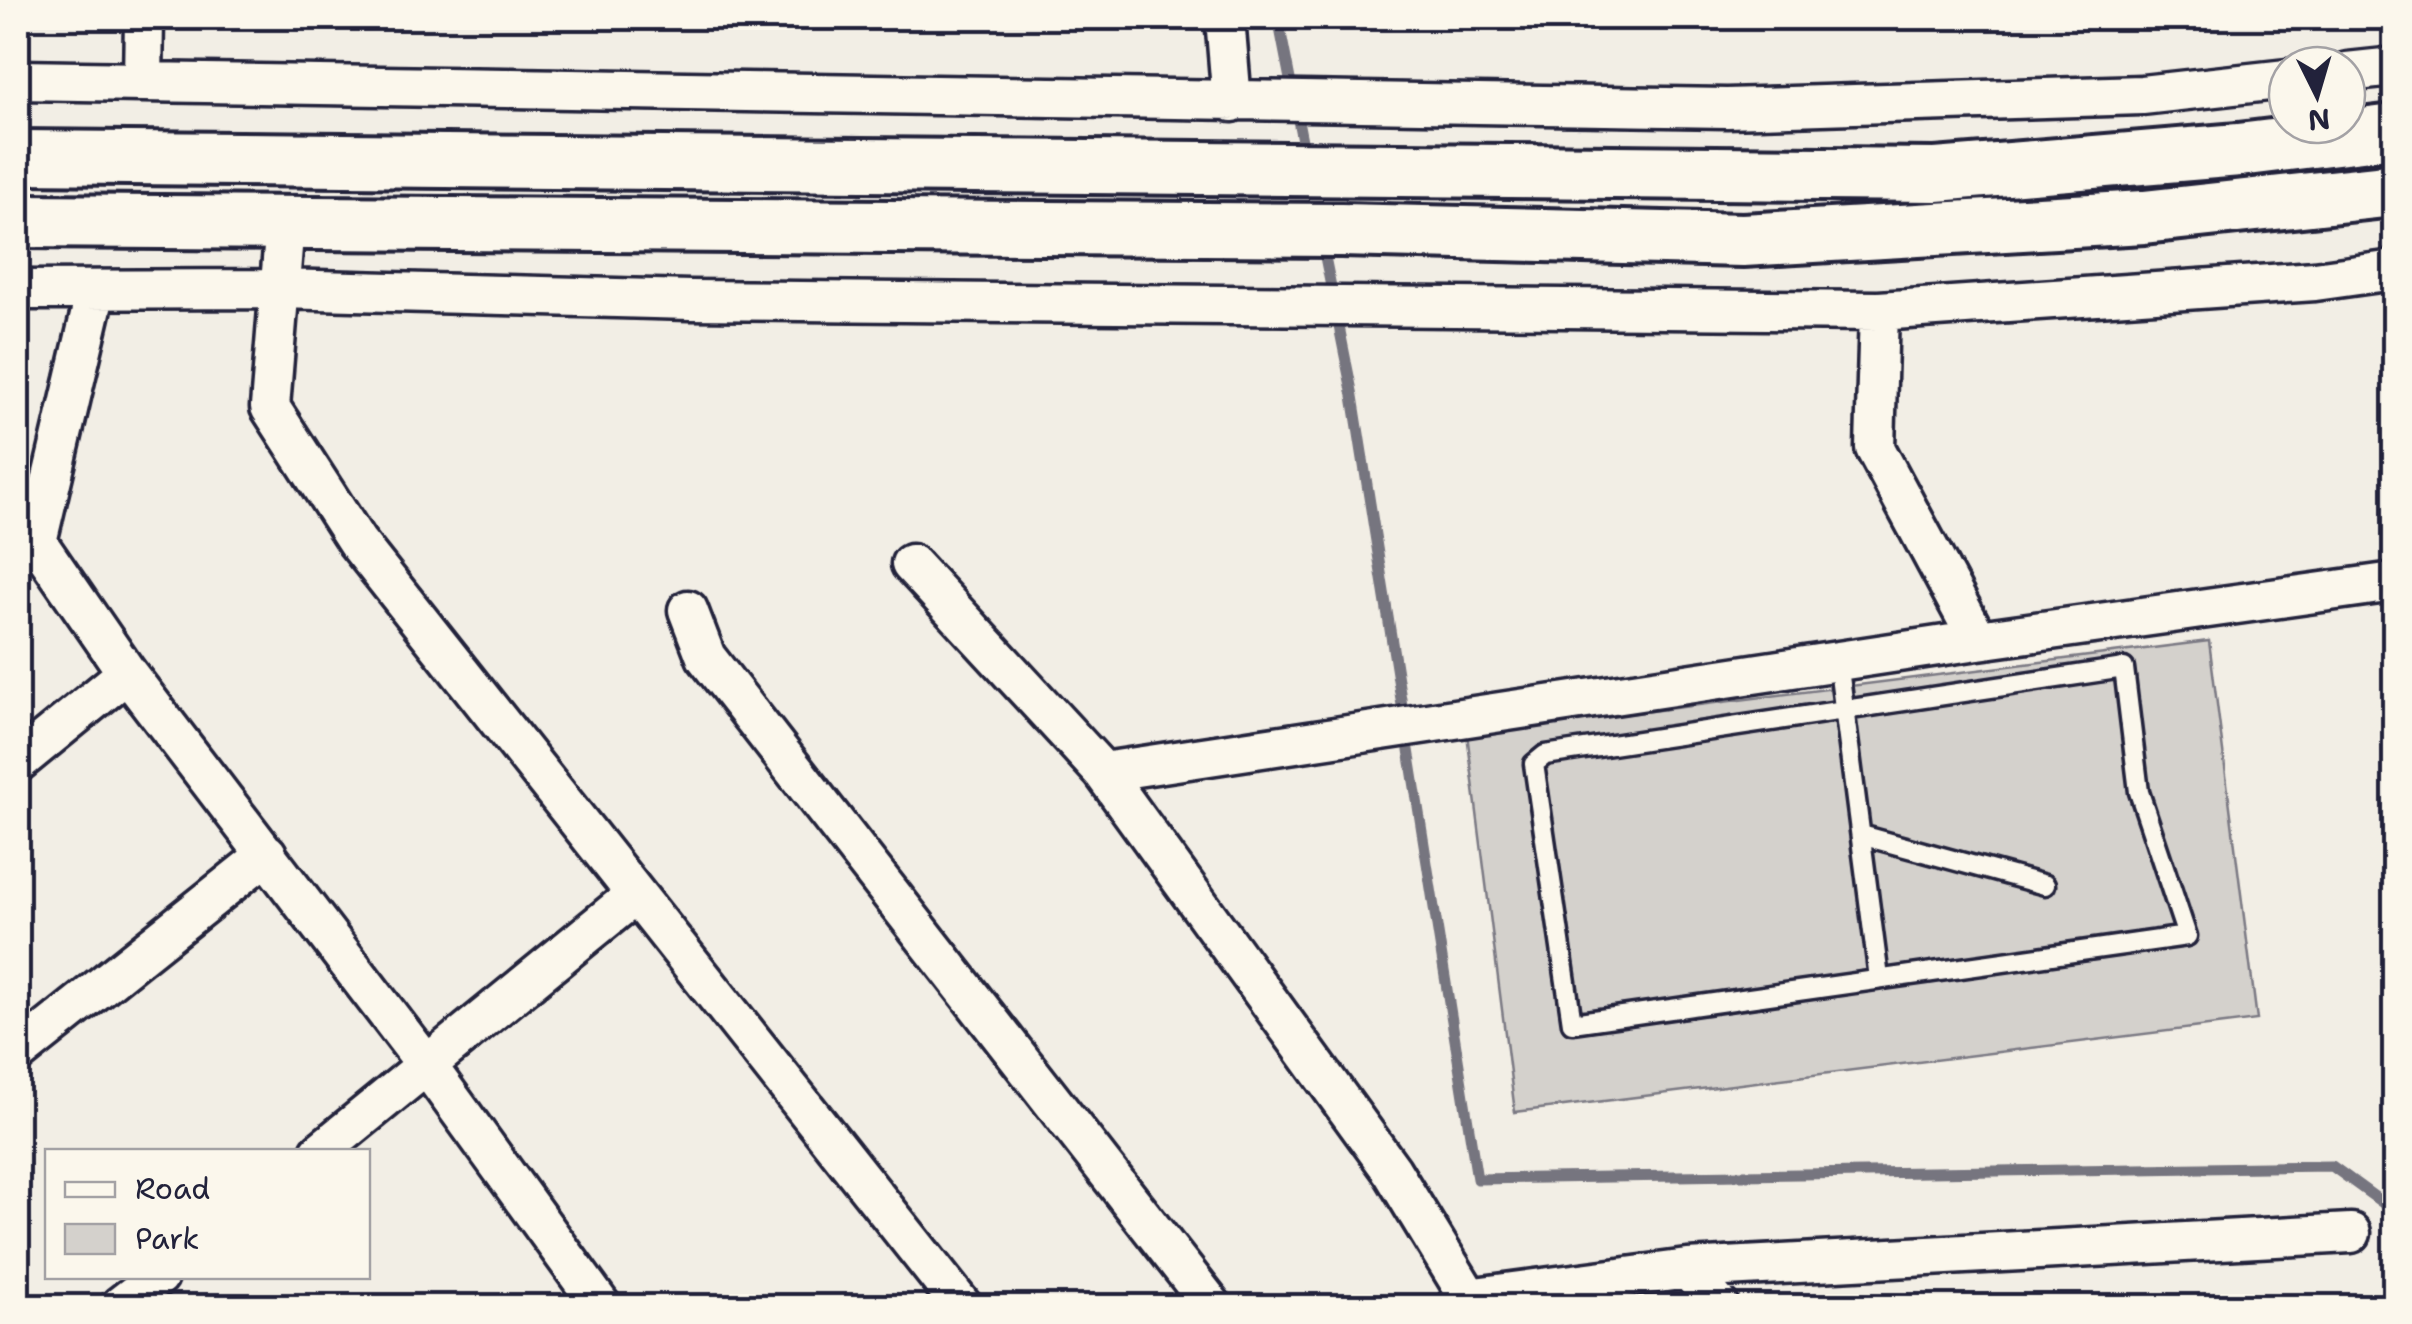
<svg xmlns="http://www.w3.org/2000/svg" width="2412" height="1324" viewBox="0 0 2412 1324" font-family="'Shantell Sans',sans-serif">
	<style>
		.green { fill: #d4d1cc; stroke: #7b7a84; stroke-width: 2.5 }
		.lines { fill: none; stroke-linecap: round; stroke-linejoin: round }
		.stream { stroke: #76747f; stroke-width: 11 }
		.lane-casing { stroke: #22223b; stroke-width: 25 }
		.street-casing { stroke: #22223b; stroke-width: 45 }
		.secondary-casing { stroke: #22223b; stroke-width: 60 }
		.lane { stroke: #fbf7ec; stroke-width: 18 }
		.street { stroke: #fbf7ec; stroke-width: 38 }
		.secondary { stroke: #fbf7ec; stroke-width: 52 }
	</style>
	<rect width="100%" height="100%" fill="#f2eee5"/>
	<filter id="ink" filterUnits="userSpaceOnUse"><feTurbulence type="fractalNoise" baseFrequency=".01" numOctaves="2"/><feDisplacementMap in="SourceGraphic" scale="20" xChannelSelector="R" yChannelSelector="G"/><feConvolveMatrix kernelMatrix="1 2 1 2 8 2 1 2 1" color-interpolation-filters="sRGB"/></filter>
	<g filter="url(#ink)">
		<!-- green -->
		<path class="green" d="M2209,641l48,379 -742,92 -48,-378z"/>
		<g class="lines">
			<!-- stream -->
			<path class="stream" d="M1278,18l27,138
				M1322,242l31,154 124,783 855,-13 62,45"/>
			<defs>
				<path id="lane" d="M1838,661l41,317
					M2124,668l15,124 48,144 -615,87 -38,-259 11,-9z
					M1861,835l184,50"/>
				<path id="street" d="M1225,18l7,84
					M2347,72l47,-5
					M18,80l1709,28 415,-13 145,-16
					M143,81l1,-63
					M285,223l-15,184 87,135 605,764
					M18,290l262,-1 410,11 1189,11 436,-30 79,-11
					M96,290l-59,252 90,131 301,394 173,239
					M1879,311l-4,137 103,192
					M911,564l192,208 289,399 82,135
					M688,610l18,47 506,649
					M18,762l109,-89
					M1103,772l875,-132 416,-58
					M18,1053l249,-199
					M320,1152l315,-257
					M1688,1269l663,-36
					M120,1306l39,-30
					M1456,1306l11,-8 221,-29 31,37"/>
				<path id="secondary" d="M18,157l1918,18 303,-25 155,-19
					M18,221l1323,9 402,10 401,-23 250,-27"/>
			</defs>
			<!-- lane casing -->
			<use href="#lane" class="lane-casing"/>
			<!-- street casing -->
			<use href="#street" class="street-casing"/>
			<!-- secondary casing -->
			<use href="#secondary" class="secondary-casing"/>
			<!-- lane -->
			<use href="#lane" class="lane"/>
			<!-- street -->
			<use href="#street" class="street"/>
			<!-- secondary -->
			<use href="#secondary" class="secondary"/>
		</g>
	</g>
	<!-- margin -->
	<rect width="2412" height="1324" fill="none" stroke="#fbf7ec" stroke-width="60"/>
	<rect x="30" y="30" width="2352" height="1264" fill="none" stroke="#22223b" stroke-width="4" filter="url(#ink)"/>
	<!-- legend -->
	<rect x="45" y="1149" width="325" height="130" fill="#fbf7ec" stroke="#a4a2a5" stroke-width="2.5"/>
	<rect x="65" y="1182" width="50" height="15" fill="#fbf7ec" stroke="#a4a2a5" stroke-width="2.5"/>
	<text x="135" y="1199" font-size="30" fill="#22223b">Road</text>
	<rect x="65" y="1224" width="50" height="30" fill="#d4d1cc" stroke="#a4a2a5" stroke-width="2.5"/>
	<text x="135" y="1249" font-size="30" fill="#22223b">Park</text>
	<!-- north arrow -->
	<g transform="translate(2317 95) rotate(175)"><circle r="48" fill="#fbf7ec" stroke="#a4a2a5" stroke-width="2.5"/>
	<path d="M0-8L18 38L0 25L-18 38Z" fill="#22223b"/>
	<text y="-15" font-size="28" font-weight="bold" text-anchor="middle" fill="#22223b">N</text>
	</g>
</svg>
